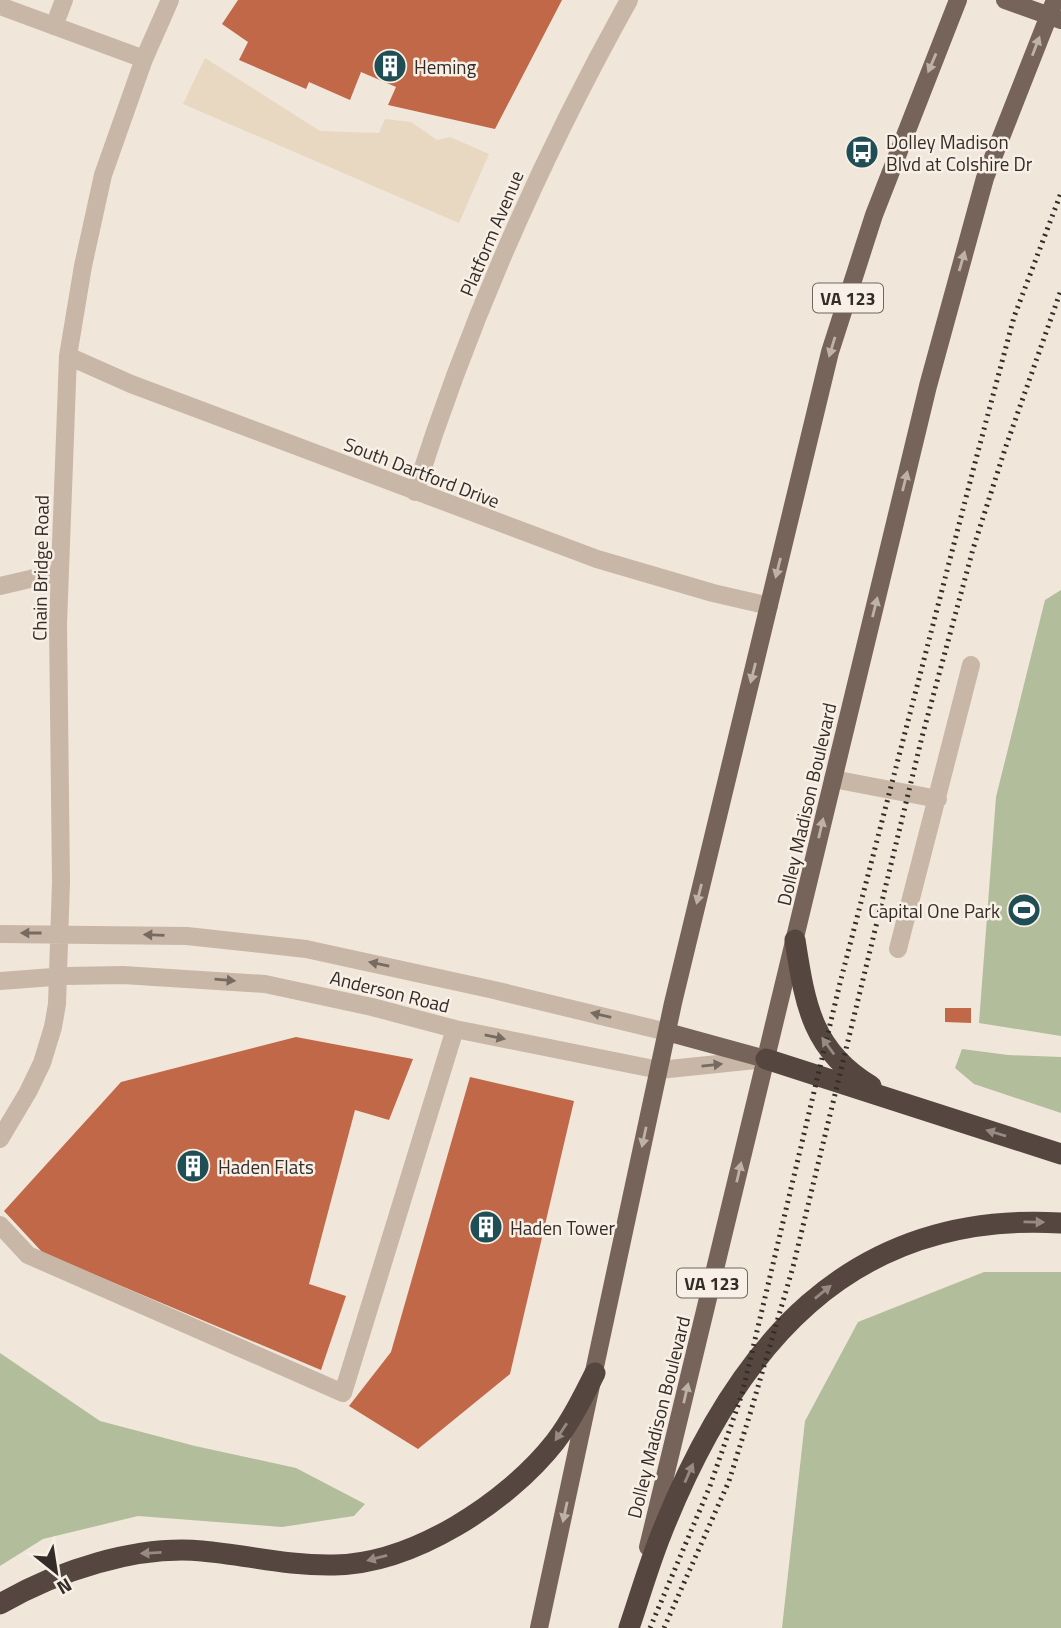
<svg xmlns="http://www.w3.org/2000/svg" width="1061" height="1628" viewBox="0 0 1061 1628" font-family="'Titillium Web',sans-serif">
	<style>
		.green { fill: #b2be9b }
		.plaza { fill: #e8d8c2 }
		.building { fill: #c06848 }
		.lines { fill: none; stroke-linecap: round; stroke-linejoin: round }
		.minor { stroke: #c8b7a7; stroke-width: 18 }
		.major { stroke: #766359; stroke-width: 18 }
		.highway { stroke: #55463f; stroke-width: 21 }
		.rail { stroke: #342c27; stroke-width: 5; stroke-dasharray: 2 5; stroke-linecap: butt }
		.oneway { fill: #beb1a7 }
		.oneway2 { fill: #776b61 }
		.oneway3 { fill: #968a82 }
		.labels { text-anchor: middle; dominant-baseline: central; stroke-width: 5; stroke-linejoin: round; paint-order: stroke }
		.shield { fill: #f8f0e6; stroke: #6f6760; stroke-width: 2 }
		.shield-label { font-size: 18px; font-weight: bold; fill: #342c27 }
		.poi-label { font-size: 19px; fill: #342c27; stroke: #f8f0e6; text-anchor: start }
		.street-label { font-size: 19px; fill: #342c27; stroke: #f8f0e6 }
	</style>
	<rect width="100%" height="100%" fill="#f0e6da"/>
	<!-- green -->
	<path class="green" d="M1061,590v446l-82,-13 17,-226 49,-197z
		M962,1049l46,6 53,2v56l-87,-29 -19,-16z
		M984,1272h77v356h-279l23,-207 53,-99z
		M0,1353l100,68 95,25 101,22 69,36 -11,12 -72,11 -144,-11 -95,23 -43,27z"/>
	<!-- plaza -->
	<path class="plaza" d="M205,58l115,73 59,2 6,-14 26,3 26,18 13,-3 39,17 -30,69 -276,-119z"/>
	<!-- building -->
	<path class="building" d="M238,0h324l-67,129 -107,-24 8,-18 -35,-15 -11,28 -41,-18 -3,7 -67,-29 9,-18 -26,-18z
		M945,1008h26v15l-26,-1z
		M296,1037l117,22 -24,61 -34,-10 -46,174 37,12 -25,74 -278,-117 -39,-42 117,-129z
		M470,1077l104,24 -64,273 -92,75 -69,-43 42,-54z"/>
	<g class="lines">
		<!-- minor -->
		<path class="minor" d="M0,6l144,53
			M54,26l10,-26
			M68,356l63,28 466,175 116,34 56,13
			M415,492c54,-170 127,-336 214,-492
			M0,586l60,-14
			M833,779l105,20
			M0,934l187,2 119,13 188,41 173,42
			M898,949l73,-284
			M0,981l66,-5 57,-1 142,9 107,23 83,22 204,41 107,-11
			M0,1139l28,-47 14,-29 11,-36 4,-23 4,-122 -3,-258 10,-268 15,-90 20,-91 41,-116 26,-59
			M0,1225l28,30 315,138 112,-364"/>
		<!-- major -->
		<path class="major" d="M1005,0l56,20
			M667,1032l99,27
			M648,1547l280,-1161 57,-208 70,-178
			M539,1628l134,-625 157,-651 44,-137 84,-215"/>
		<!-- highway -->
		<path class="highway" d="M795,940c10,63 16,110 76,146
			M766,1059l295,95
			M0,1604c57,-33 136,-59 202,-53 45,4 86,15 132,14 79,-1 173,-62 221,-123 16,-21 28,-45 40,-69
			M629,1628c11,-32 20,-64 33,-96 73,-183 185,-322 399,-309"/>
		<!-- rail -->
		<path class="rail" d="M650,1628l60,-142 32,-92 98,-411 136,-524 38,-142 47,-124
			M664,1628l65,-147 21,-67 43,-147 129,-530 51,-188 32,-100 56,-159"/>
	</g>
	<!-- one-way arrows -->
	<defs><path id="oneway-solid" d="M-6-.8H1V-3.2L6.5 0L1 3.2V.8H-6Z" transform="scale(1.75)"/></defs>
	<g class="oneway">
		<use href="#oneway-solid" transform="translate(1036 46) rotate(-69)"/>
		<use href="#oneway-solid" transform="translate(932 63) rotate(113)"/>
		<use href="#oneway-solid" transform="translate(962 261) rotate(-74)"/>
		<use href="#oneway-solid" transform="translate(832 347) rotate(107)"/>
		<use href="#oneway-solid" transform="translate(905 481) rotate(-76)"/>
		<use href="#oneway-solid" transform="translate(778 568) rotate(104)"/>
		<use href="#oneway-solid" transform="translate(875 607) rotate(-76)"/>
		<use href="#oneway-solid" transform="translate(753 673) rotate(104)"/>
		<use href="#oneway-solid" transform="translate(821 828) rotate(-77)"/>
		<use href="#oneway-solid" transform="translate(699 894) rotate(104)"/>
		<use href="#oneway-solid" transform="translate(644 1137) rotate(102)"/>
		<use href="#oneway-solid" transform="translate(739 1172) rotate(-77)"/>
		<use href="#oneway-solid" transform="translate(686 1393) rotate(-77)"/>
		<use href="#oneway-solid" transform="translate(565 1512) rotate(102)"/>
	</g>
	<g class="oneway2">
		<use href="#oneway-solid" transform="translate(31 933) rotate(-180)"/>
		<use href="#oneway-solid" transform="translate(154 935) rotate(-178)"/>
		<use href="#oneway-solid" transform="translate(379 964) rotate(-168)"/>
		<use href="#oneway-solid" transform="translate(225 980) rotate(5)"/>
		<use href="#oneway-solid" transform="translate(601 1015) rotate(-167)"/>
		<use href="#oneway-solid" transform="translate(495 1037) rotate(11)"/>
		<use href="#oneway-solid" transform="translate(712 1065) rotate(-6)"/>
	</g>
	<g class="oneway3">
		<use href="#oneway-solid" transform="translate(828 1046) rotate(-126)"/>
		<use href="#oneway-solid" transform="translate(996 1133) rotate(-163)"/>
		<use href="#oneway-solid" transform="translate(1034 1222) rotate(1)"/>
		<use href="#oneway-solid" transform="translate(823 1292) rotate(-39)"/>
		<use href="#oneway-solid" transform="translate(561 1432) rotate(124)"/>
		<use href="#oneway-solid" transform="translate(689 1473) rotate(-66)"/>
		<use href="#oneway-solid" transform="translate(151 1553) rotate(177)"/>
		<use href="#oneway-solid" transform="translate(377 1558) rotate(165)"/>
	</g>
	<!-- icons -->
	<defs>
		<symbol id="building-disc" viewBox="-11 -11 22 22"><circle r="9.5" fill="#1f4f54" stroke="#f8f0e6"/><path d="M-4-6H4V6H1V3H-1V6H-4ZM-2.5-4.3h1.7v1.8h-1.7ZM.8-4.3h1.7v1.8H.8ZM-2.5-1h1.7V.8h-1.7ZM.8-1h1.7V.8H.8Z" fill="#fff"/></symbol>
		<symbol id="bus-disc" viewBox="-11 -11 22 22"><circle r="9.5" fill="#1f4f54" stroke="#f8f0e6"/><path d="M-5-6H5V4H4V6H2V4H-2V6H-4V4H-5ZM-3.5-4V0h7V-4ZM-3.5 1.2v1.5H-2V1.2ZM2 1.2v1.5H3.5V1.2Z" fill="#fff"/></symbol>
		<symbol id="stadium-disc" viewBox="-11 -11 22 22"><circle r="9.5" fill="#1f4f54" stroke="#f8f0e6"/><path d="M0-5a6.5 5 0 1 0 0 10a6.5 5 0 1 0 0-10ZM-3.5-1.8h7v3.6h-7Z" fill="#fff"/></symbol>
	</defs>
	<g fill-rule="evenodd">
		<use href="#building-disc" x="371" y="47" width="38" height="38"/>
		<use href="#bus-disc" x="843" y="133" width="38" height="38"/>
		<use href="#stadium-disc" x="1005" y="891" width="38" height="38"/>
		<use href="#building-disc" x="174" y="1147" width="38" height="38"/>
		<use href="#building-disc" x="467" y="1208" width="38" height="38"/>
	</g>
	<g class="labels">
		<!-- shield labels -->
		<g class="shield">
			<rect x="813" y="283.5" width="70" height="29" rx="5"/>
			<rect x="677" y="1268.5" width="70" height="29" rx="5"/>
		</g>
		<g class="shield-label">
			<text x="848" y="298">VA 123</text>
			<text x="712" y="1283">VA 123</text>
		</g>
		<!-- poi labels -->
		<g class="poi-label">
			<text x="414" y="66">Heming</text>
			<text x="886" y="141">Dolley Madison<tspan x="886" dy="22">Blvd at Colshire Dr</tspan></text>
			<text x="1000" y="910" text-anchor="end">Capital One Park</text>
			<text x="218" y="1166">Haden Flats</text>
			<text x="510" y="1227">Haden Tower</text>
		</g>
		<!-- street labels -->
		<g class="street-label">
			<text transform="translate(491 233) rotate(-67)">Platform Avenue</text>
			<text transform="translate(422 472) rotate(21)">South Dartford Drive</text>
			<text transform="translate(40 568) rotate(-89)">Chain Bridge Road</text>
			<text transform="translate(806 804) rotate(-77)">Dolley Madison Boulevard</text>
			<text transform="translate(390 991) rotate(14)">Anderson Road</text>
			<text transform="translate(658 1417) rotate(-76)">Dolley Madison Boulevard</text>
		</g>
	</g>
	<!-- north arrow -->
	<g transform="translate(56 1572) rotate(150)" stroke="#f8f0e6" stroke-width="5" paint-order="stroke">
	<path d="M0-5L12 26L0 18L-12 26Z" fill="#342c27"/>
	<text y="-10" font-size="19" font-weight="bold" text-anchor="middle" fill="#342c27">N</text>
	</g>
</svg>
